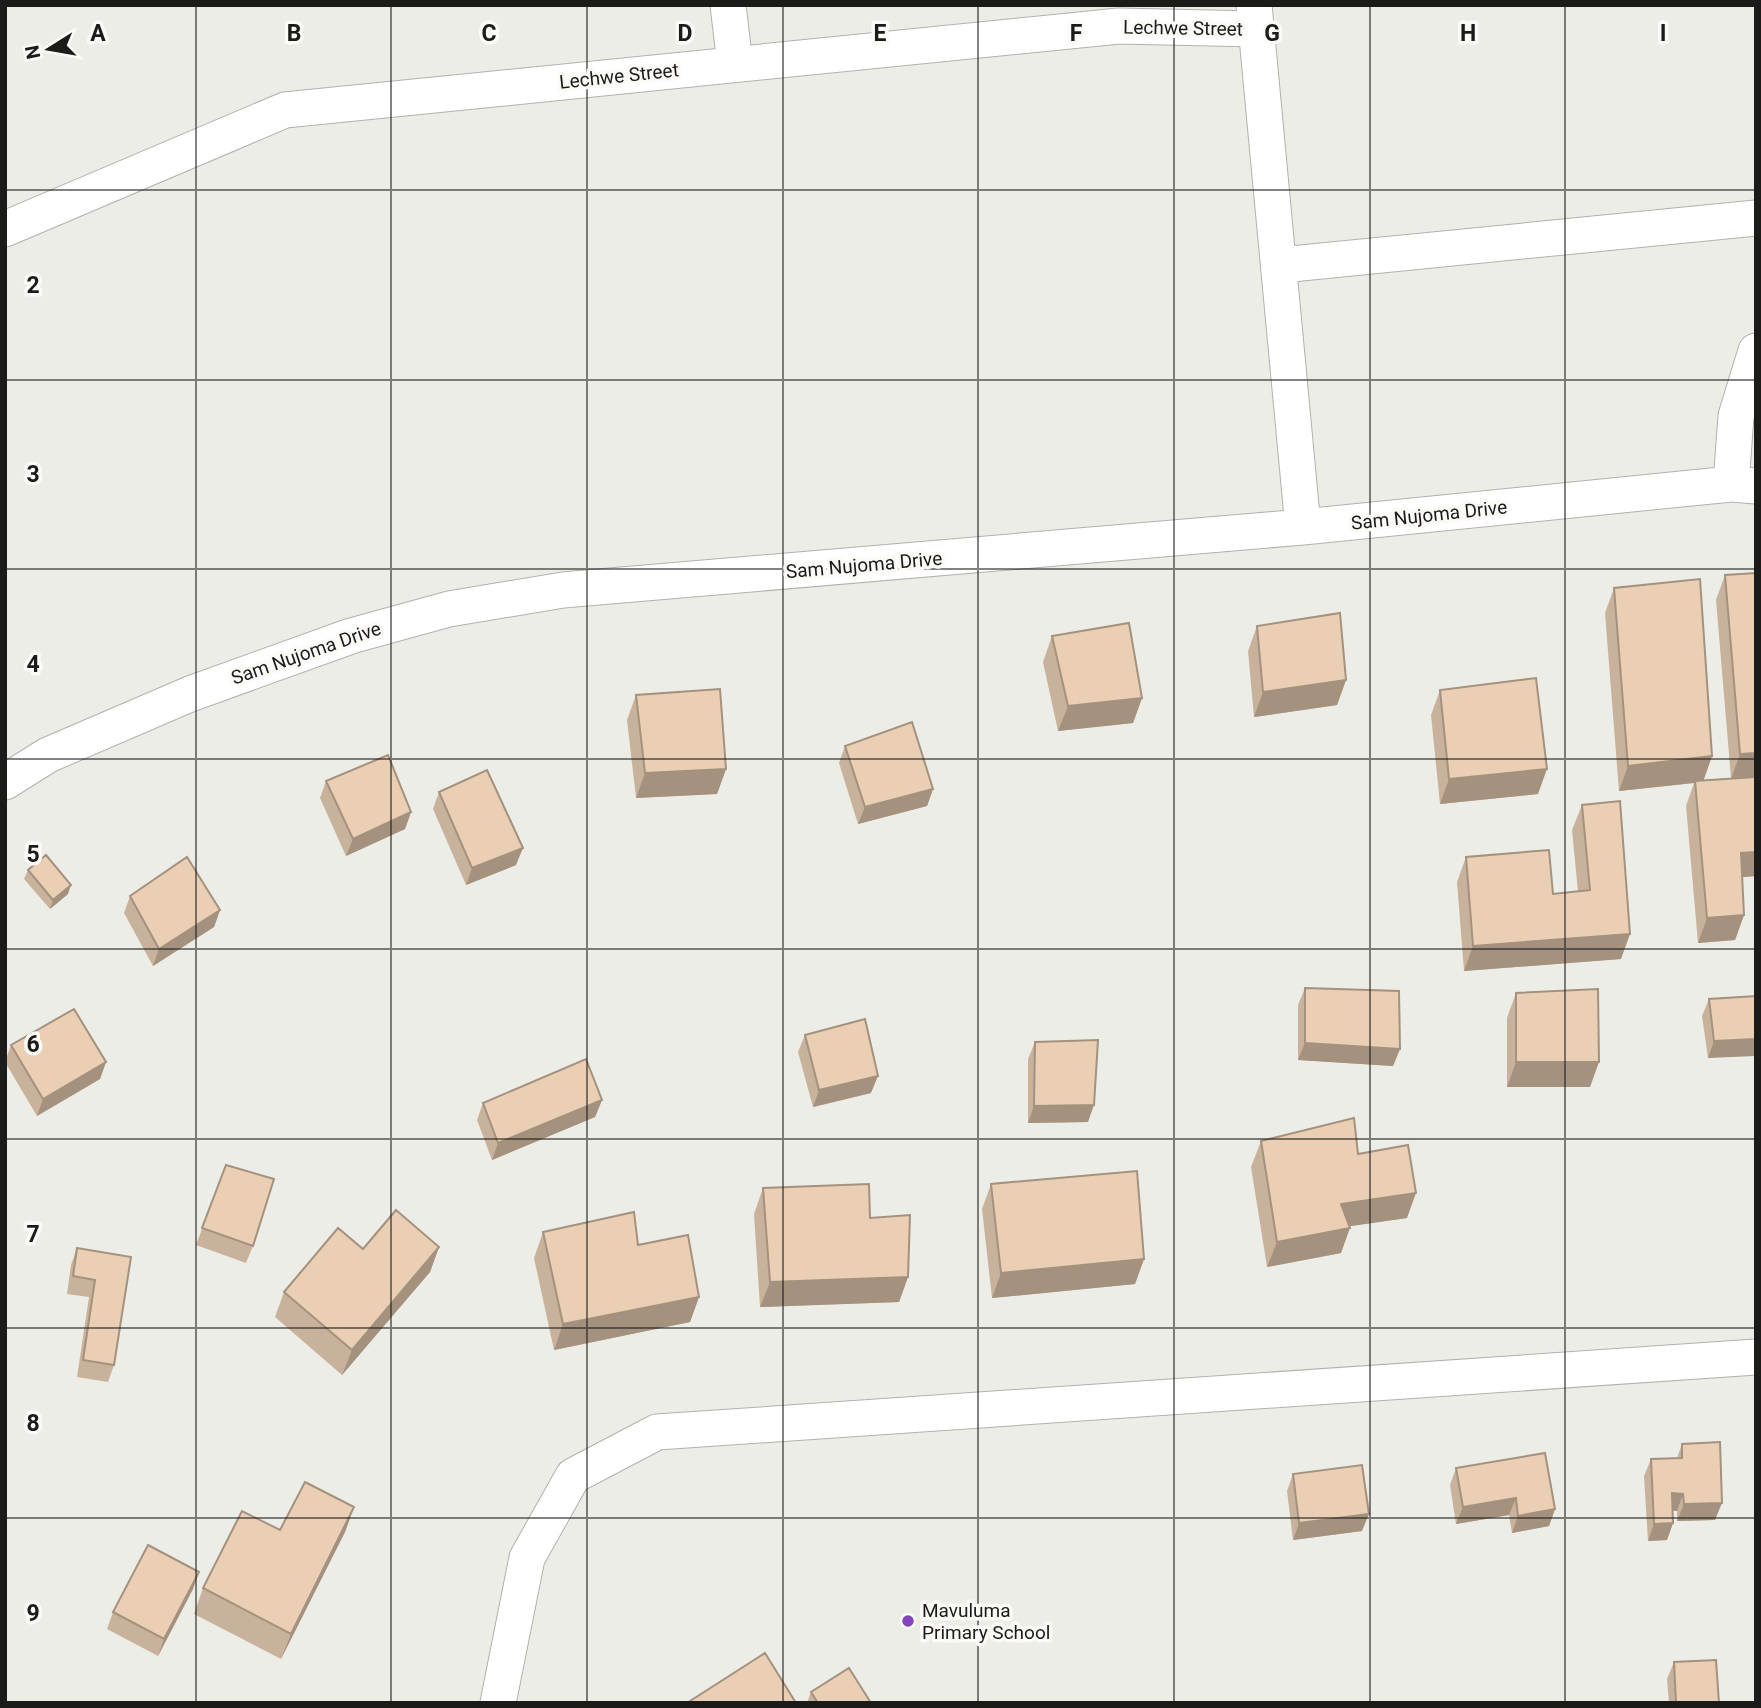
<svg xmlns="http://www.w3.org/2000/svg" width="1761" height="1708" viewBox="0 0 1761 1708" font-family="Roboto,sans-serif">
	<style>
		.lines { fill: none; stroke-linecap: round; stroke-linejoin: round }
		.minor-casing { stroke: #b2b1ad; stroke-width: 37 }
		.minor { stroke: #fff; stroke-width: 35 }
		.wall { fill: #c9b29b }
		.shaded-wall { fill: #a4917e }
		.building { fill: #eacfb4; stroke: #a4917e; stroke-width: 2 }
		.grid { fill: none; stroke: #1b1b19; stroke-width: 2; stroke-opacity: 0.55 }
		.poi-dot { fill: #8245bb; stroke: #fbfaf6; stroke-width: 2.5 }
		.labels { text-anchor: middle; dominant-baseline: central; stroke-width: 7; stroke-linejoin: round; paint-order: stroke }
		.street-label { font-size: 19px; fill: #1b1b19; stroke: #fbfaf6 }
		.poi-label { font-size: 19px; fill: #1b1b19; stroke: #fbfaf6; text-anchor: start }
		.grid-label { font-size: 23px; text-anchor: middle; font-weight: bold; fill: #1b1b19; stroke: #fbfaf6; stroke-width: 7; stroke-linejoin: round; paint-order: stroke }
	</style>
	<rect width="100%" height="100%" fill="#edede8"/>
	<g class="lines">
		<defs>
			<path id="minor" d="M728,5l7,59
				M1254,5l49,522
				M5,229l280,-119 834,-84 137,3
				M1281,265l475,-47
				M1731,484l5,-68 20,-65
				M5,782l43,-27 142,-61 161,-58 98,-27 114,-19 740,-63 428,-43 25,2
				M498,1703l29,-145 46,-82 84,-44 1099,-75"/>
		</defs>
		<!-- minor casing -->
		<use href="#minor" class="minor-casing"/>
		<!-- minor -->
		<use href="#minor" class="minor"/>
	</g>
	<!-- wall -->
	<path class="wall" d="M1756,573v303l-14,1 2,38 -9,25 -37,3 -12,-137 8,-23 -75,8 -14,-178 9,-25 98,168 -9,24 28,-2 -15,-178 9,-25z
		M1257,626l89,54 -9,25 -83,12 -6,-66z
		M1052,636l90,62 -9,25 -75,8 -15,-69z
		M1440,690l98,104 -98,10 -9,-89z
		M636,695l90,74 -9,25 -81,4 -9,-78z
		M845,746l88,43 -6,17 -69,18 -19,-61z
		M326,781l85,31 -6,17 -59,27 -26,-58z
		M439,792l77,73 -50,20 -33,-76z
		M1582,805l39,154 -157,12 -7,-89 9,-25 87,37 25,-2 -6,-62z
		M28,870l40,24 -18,15 -26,-30z
		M130,896l90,14 -6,17 -61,39 -29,-53z
		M1305,988l95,61 -7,17 -95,-6v-55z
		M1516,993l74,94h-83v-69z
		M1756,996l-48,62 -6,-42 7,-17z
		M805,1035l66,58 -58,14 -15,-55z
		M1035,1042l53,80 -60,1v-64z
		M11,1045l95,17 -6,17 -63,37 -32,-54z
		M602,1100l-7,17 -103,43 -15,-40 6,-17z
		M1261,1141l97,13 49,64 -58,8 -8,27 -74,14 -16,-100z
		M226,1165l27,81 -7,17 -50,-18z
		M991,1184l153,75 -9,25 -143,14 -10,-89z
		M763,1188l107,30 38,59 -9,25 -139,5 -6,-93z
		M543,1232l95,13 61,52 -9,25 -136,28 -20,-92z
		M439,1247l-9,25 -88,103 -67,-58 9,-25 79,-43z
		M77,1248l54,9 -17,108 -6,17 -31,-5 12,-80 -22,-3 4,-29z
		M1682,1444l33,76 -38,1v-10l-4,-1v13l-6,17 -19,1 -4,-65 7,-17 26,-1z
		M1456,1468l99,41 -6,17 -37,7 -3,-18 -53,9 -6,-39z
		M1293,1474l69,57 -69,9 -6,-49z
		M354,1507l-9,25 -64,127 -87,-45 9,-26 77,-58z
		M193,1589l-35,67 -51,-27 6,-17z
		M1674,1662l45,41h-50l-2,-24z
		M811,1692l60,11h-64z"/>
	<!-- shaded-wall -->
	<path class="shaded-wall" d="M1346,680l-9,25 -83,12 9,-25z
		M1142,698l-9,25 -75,8 10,-25z
		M1756,753v24l-25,2 9,-25z
		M1712,756l-9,26 -84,9 9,-25z
		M726,769l-9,25 -81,4 9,-25z
		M1547,769l-9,25 -98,10 9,-25z
		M933,789l-6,17 -69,18 7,-17z
		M411,812l-6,17 -59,27 7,-17z
		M523,848l-7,17 -50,20 6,-17z
		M1756,852v24l-24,2 9,-25z
		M71,885l-3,9 -18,15 3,-9z
		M220,910l-6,17 -61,39 6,-17z
		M1744,915l-9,25 -37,3 9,-25z
		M1630,934l-9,25 -157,12 9,-25z
		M1756,1039v17l-48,2 6,-17z
		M1305,1043l95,6 -7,17 -95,-6z
		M106,1062l-6,17 -63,37 6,-17z
		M1516,1062h83l-9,25h-83z
		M878,1076l-7,17 -58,14 6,-17z
		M602,1100l-7,17 -103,43 6,-17z
		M1094,1105l-6,17 -60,1 6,-17z
		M1416,1193l-9,25 -76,11 10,-25z
		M1350,1228l-9,25 -74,14 10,-25z
		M439,1247l-9,25 -88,103 10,-25z
		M1144,1259l-9,25 -143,14 9,-25z
		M908,1277l-9,25 -139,5 10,-25z
		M699,1297l-9,25 -136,28 9,-26z
		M1672,1493l11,1 -6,17 -11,-1z
		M1516,1498l-7,17 -53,9 7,-17z
		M1722,1503l-7,17 -38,1 7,-17z
		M354,1507l-9,25 -64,127 10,-25z
		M1555,1509l-6,17 -37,7 6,-17z
		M1369,1514l-7,17 -69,9 6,-17z
		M1673,1523l-6,17 -19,1 6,-17z
		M199,1572l-6,17 -35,67 6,-17z"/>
	<!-- building -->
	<path class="building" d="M1756,573v180l-16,1 -15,-179z
		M1700,579l12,177 -84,10 -14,-178z
		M1340,613l6,67 -83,12 -6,-66z
		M1129,623l13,75 -74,8 -16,-70z
		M1536,678l11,91 -98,10 -9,-89z
		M720,689l6,80 -81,4 -9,-78z
		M912,722l21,67 -68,18 -20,-61z
		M388,755l23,57 -58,27 -27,-58z
		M487,770l36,78 -51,20 -33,-76z
		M1756,777v75l-15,1 3,62 -37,3 -12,-137z
		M1620,801l10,133 -157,12 -7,-89 83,-7 4,44 37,-4 -8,-85z
		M46,855l25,30 -18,15 -25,-30z
		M187,857l33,53 -61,39 -29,-53z
		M1305,988l94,3 1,58 -95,-6z
		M1598,989l1,73h-83v-69z
		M1756,996v43l-42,2 -5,-42z
		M74,1009l32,53 -63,37 -32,-54z
		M865,1019l13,57 -59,14 -14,-55z
		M1098,1040l-4,65 -60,1 1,-64z
		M586,1059l16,41 -104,43 -15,-40z
		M1354,1118l4,36 50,-9 8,48 -75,11 9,24 -73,14 -16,-101z
		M226,1165l48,14 -21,67 -51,-18z
		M1137,1171l7,88 -143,14 -10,-89z
		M869,1184l1,34 40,-3 -2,62 -138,5 -7,-94z
		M396,1210l43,37 -87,103 -68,-58 54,-64 25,21z
		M634,1212l4,33 50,-10 11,62 -136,27 -20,-92z
		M77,1248l54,9 -17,108 -31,-5 12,-80 -22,-4z
		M1720,1442l2,61 -38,1 -1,-10 -11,-1 1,30 -19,1 -3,-65 31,-1v-14z
		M1545,1453l10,56 -37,7 -2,-18 -53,9 -7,-39z
		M1362,1465l7,49 -70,9 -6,-49z
		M305,1482l49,25 -63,127 -88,-46 39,-77 38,19z
		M148,1545l51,27 -35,67 -51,-27z
		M765,1653l31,50h-109z
		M1716,1660l3,43h-43l-2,-41z
		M849,1668l22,35h-53l-7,-11z"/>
	<!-- grid -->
	<path class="grid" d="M196,5v1698M391,5v1698M587,5v1698M783,5v1698M978,5v1698M1174,5v1698M1370,5v1698M1565,5v1698M5,190h1751M5,380h1751M5,569h1751M5,759h1751M5,949h1751M5,1139h1751M5,1328h1751M5,1518h1751"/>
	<!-- markers -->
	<circle class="poi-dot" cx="908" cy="1621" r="7"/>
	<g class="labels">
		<!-- street labels -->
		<g class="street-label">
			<text transform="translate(1183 28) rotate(1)">Lechwe Street</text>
			<text transform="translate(619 76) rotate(-6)">Lechwe Street</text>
			<text transform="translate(1429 515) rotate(-6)">Sam Nujoma Drive</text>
			<text transform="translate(864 565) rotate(-5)">Sam Nujoma Drive</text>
			<text transform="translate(306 653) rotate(-19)">Sam Nujoma Drive</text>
		</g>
		<!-- poi labels -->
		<g class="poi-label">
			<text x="922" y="1610">Mavuluma<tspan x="922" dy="22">Primary School</tspan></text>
		</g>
	</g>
	<g class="grid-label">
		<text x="98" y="41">A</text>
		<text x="294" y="41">B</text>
		<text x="489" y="41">C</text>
		<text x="685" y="41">D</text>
		<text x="880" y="41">E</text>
		<text x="1076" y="41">F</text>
		<text x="1272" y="41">G</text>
		<text x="1468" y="41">H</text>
		<text x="1663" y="41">I</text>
		<text x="33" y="293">2</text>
		<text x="33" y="482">3</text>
		<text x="33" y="672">4</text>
		<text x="33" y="862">5</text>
		<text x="33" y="1052">6</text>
		<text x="33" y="1242">7</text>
		<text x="33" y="1431">8</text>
		<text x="33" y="1621">9</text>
	</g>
	<!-- border -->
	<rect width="1761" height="1708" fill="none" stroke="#1b1b19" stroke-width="14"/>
	<!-- north arrow -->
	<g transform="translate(49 49) rotate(259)" stroke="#fbfaf6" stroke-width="5" paint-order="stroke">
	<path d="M0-5L12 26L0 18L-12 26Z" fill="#1b1b19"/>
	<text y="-10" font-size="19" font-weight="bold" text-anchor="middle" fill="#1b1b19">N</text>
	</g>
</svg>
